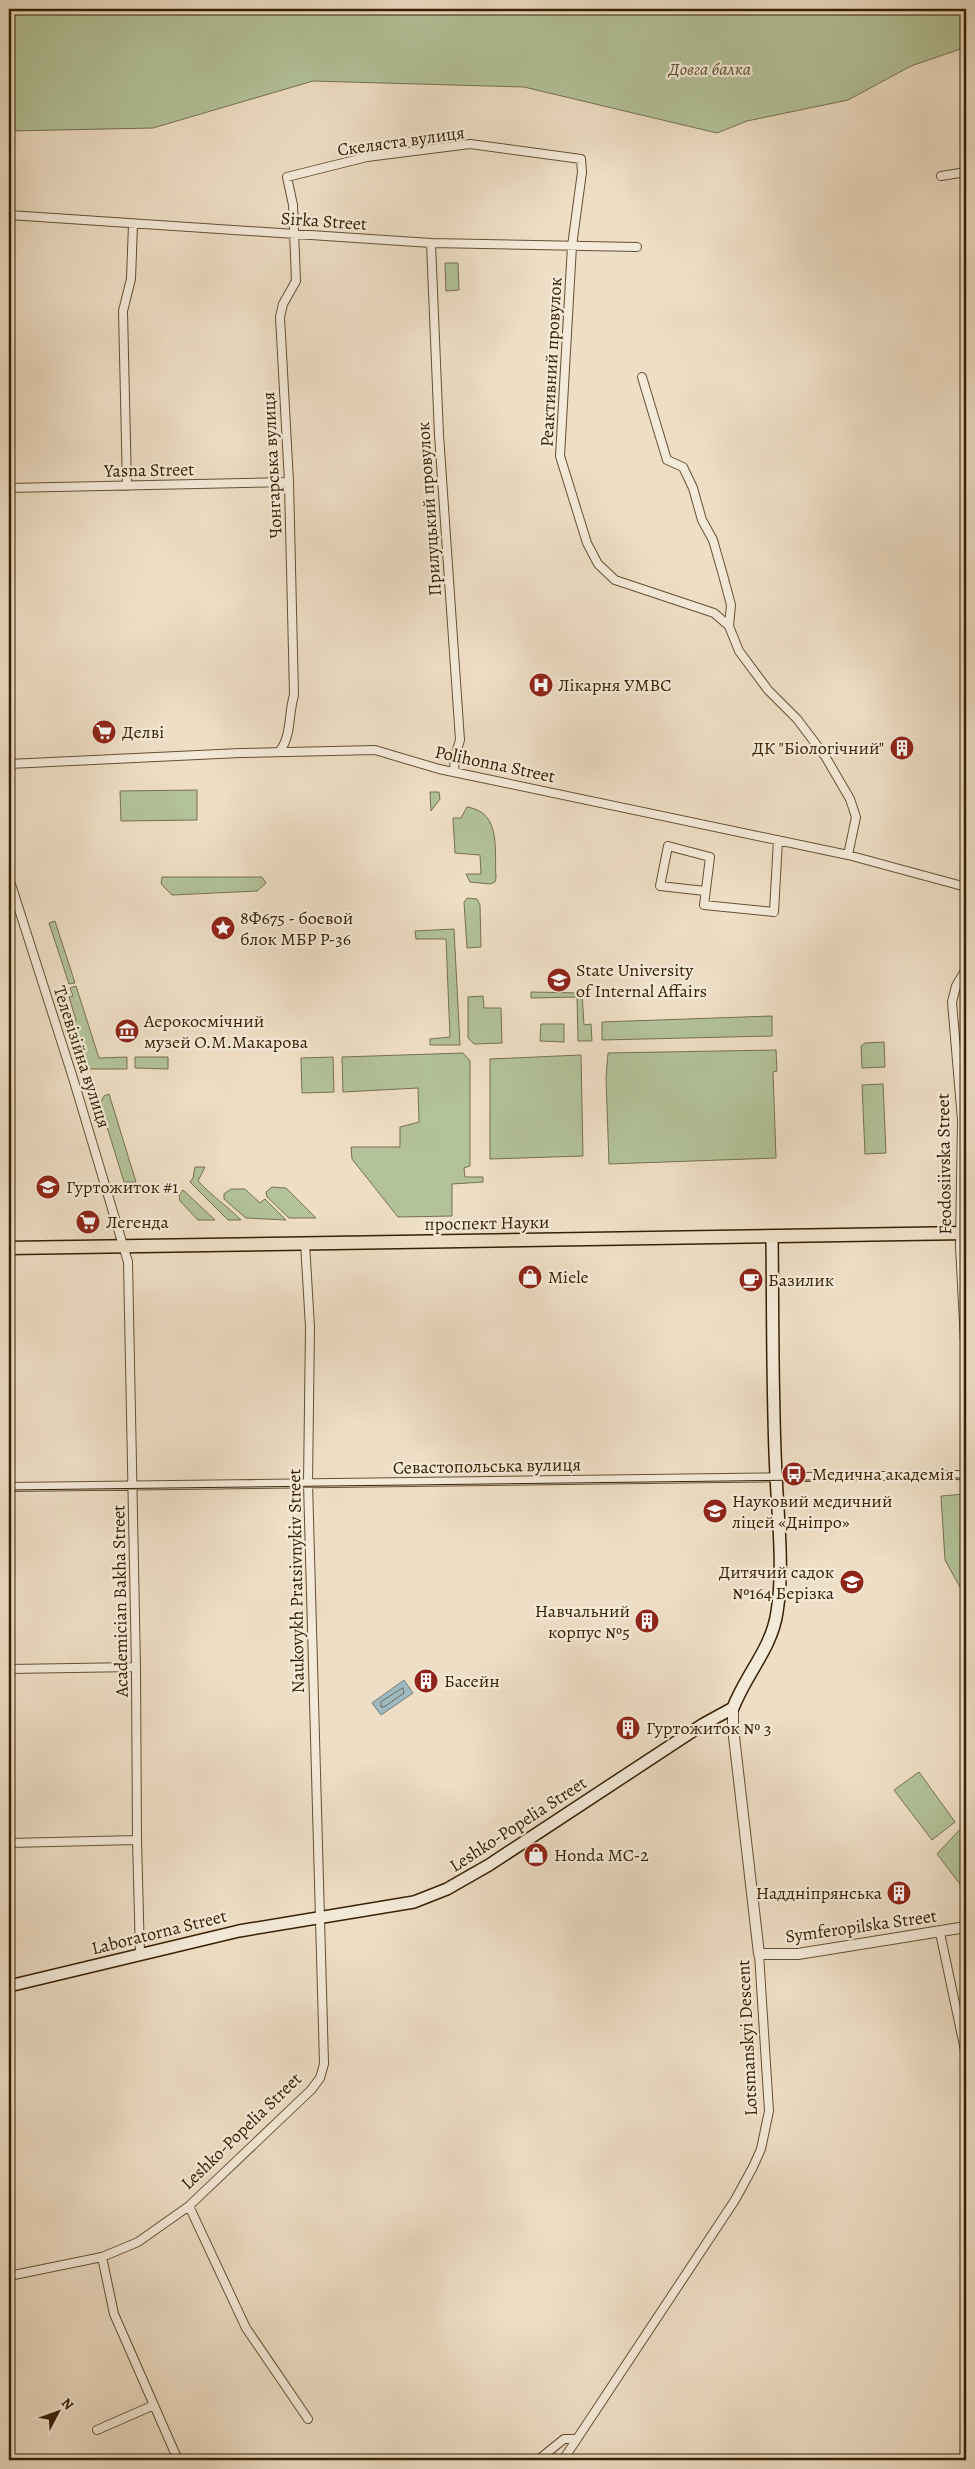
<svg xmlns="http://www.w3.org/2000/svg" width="975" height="2469" viewBox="0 0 975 2469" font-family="Alegreya,serif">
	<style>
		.green { fill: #b3c299; stroke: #75714e }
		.water { fill: #9fb9c0; stroke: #757c74 }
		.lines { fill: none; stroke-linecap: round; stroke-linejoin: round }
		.shore { stroke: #6b6c61; stroke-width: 1 }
		.minor-casing { stroke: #655033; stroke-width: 10 }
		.tertiary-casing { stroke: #655033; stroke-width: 12 }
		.secondary-casing { stroke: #372002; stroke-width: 14 }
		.primary-casing { stroke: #372002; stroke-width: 15 }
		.minor { stroke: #f4ead9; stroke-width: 8 }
		.tertiary { stroke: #f4ead9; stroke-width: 10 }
		.secondary { stroke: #f4ead9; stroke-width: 11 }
		.primary { stroke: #eedec5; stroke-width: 12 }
		.tram { stroke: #372002; stroke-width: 1 }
		.labels { text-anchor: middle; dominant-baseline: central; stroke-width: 4.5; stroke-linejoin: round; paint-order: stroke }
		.park-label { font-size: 18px; font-style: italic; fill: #5c512f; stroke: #f4ead9 }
		.street-label { font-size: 18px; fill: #372002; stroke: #f4ead9 }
		.poi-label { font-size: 18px; fill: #372002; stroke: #f4ead9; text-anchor: start }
	</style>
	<rect width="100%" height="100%" fill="#eedec5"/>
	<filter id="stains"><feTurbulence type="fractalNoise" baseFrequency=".004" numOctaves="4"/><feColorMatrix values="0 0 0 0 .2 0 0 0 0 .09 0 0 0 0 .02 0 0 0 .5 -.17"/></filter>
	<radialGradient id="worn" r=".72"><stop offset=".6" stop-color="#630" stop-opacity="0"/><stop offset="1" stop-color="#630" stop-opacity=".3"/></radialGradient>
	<!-- green -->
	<path class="green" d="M9,9h957v38l-55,19 -63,34 -101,21 -30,12 -193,-46 -211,-6 -160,47 -144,3z
		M445,263h13l1,27 -13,1z
		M197,790v30l-76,1 -1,-30z
		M430,792h9l1,7 -9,12z
		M467,807c35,5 27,43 29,71l-1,4 -5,2 -20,-2 -4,-8h15l-1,-19 -25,-2 -2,-35h8z
		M162,877h100l4,6 -9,8 -85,4 -11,-11z
		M467,898l10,1 3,6 1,42 -14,1 -3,-46z
		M55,921l20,62 -6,1 -20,-61z
		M454,929l6,116h-30v-6l20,-2 -4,-98h-30l-1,-8z
		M76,986l23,72 28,-1v12h-39l-4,-3 -12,-38 4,-8 -7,-23 4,-1 -3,-8z
		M531,992l51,1 2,32 7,-1 1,17h-14l-1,-44 -46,1z
		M483,996l1,12h17l1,35 -28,1 -6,-6v-41z
		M772,1016v20l-170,4v-18z
		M541,1024h23v18l-24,-1z
		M884,1042l1,25 -23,1 -1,-22 4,-3z
		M776,1050l1,21 -4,1 3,86 -167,6 -3,-86 2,-25z
		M463,1053l7,8v105l-6,2 1,9h18v5l-31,2v32l-54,1 -46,-58 -1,-12h49v-20l19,-5 -1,-34 -75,4 -1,-35z
		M581,1055l2,101 -93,3v-100z
		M135,1057h33v12l-33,-1z
		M333,1057l1,35 -32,1 -1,-35z
		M883,1084l3,69 -21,1 -3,-69z
		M109,1094l27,88h-12l-24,-78 4,-8z
		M195,1167h10l-7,14c14,15 29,25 43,39h-13l-38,-38 3,-4z
		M272,1187l14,1 30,30h-27l-22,-21 -1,-5z
		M231,1189h14l15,14 5,-4 21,21 -40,-2 -22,-19v-5z
		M183,1190l32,30h-17l-18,-19 -1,-6z
		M966,1494v104l-21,-38 -4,-64z
		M919,1772l36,50 -23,18 -38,-50z
		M966,1823v69l-29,-38z"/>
	<!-- water -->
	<path class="water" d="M404,1680l9,13 -32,22 -9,-12z"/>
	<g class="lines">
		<!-- shore -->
		<path class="shore" d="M403,1688l1,5 -20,14h-3v-5z"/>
		<defs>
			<path id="minor" d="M941,176l25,-4
				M9,215l422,28 206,4
				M431,243l8,192 21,305 -5,16 -1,15
				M642,377l25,83 16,7 10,21 9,32 11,20 10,35 8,30 -2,21 10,25 29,39 29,29 28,37 25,43 6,18 -8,38
				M127,486l-4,-175 8,-32 2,-55
				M9,488l280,-6
				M279,752c13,-16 9,-37 15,-57l-5,-213 -9,-165 3,-13 13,-23 -3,-76 -6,-28 80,-20 103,-13 111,15 1,13 -10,74 -12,210 27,87 11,21 17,16 99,33 15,13
				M9,764l231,-11 135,-3 64,19 409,86 118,32
				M9,878l64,200 55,184 8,405 1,173 3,115
				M705,891l-45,-5 8,-40 42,11 -6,48 70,7 4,-72
				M966,969l-10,17 -4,16 10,118 -2,126 6,116
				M9,1487l957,-12
				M9,1669l127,-2
				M9,1843l128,-3
				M940,1933l26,122
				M189,2206l57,122 62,91
				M102,2257l12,57 64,146
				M9,2276l93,-19 36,-15 51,-36 122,-116 9,-12 4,-14 -16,-581 2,-156 -5,-84
				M97,2430l57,-25
				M9,2452l3,8
				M538,2460l26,-21h13
				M563,2460l172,-260 18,-33 8,-18 8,-38 -10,-157"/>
			<path id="tertiary" d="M733,1708v20l26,226h39l168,-27"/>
			<path id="secondary" d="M9,1986l230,-55 175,-29 33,-13 42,-24 213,-140 31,-17c13,-34 39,-60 44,-96 7,-43 1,-94 -1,-137 -4,-79 -3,-159 -4,-239"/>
			<path id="primary" d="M9,1248l957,-15"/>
		</defs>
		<!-- minor casing -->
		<use href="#minor" class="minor-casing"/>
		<!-- tertiary casing -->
		<use href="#tertiary" class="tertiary-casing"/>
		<!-- secondary casing -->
		<use href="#secondary" class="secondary-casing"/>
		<!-- primary casing -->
		<use href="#primary" class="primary-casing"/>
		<!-- minor -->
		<use href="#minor" class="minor"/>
		<!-- tertiary -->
		<use href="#tertiary" class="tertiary"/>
		<!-- secondary -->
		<use href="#secondary" class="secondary"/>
		<!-- primary -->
		<use href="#primary" class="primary"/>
		<!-- tram -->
		<path class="tram" d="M9,1490l957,-12"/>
	</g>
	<!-- icons -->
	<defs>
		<symbol id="hospital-disc" viewBox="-11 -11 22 22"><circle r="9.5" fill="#8f2418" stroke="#f4ead9"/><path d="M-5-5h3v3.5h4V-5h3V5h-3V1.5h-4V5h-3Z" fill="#fff"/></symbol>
		<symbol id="supermarket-disc" viewBox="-11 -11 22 22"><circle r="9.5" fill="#8f2418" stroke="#f4ead9"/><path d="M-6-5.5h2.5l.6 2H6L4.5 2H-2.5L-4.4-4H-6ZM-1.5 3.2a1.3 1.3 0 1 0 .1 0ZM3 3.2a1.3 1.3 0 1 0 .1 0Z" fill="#fff"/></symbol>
		<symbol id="building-disc" viewBox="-11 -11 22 22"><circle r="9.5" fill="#8f2418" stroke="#f4ead9"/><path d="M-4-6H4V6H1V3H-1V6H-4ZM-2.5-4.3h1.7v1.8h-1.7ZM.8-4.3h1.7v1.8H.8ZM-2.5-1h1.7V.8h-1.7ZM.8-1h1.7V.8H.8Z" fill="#fff"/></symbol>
		<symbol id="sight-disc" viewBox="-11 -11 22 22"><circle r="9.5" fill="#8f2418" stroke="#f4ead9"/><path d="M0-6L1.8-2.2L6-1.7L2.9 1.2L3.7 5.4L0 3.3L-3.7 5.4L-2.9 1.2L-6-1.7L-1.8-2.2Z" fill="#fff"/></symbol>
		<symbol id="university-disc" viewBox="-11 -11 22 22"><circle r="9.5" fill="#8f2418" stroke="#f4ead9"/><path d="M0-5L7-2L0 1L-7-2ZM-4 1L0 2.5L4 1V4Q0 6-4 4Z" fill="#fff"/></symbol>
		<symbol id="museum-disc" viewBox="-11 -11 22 22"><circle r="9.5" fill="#8f2418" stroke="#f4ead9"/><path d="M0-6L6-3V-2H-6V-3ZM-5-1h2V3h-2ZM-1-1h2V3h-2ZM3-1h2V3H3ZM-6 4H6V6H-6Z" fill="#fff"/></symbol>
		<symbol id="shop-disc" viewBox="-11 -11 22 22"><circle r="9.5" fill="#8f2418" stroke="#f4ead9"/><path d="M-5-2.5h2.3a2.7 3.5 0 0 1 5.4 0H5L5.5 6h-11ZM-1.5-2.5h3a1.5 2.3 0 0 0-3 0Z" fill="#fff"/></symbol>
		<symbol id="cafe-disc" viewBox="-11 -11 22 22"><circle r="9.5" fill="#8f2418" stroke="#f4ead9"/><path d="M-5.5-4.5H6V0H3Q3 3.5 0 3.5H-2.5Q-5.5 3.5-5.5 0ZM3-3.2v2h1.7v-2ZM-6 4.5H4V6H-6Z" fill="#fff"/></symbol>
		<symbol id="bus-disc" viewBox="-11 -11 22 22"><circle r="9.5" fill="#8f2418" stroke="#f4ead9"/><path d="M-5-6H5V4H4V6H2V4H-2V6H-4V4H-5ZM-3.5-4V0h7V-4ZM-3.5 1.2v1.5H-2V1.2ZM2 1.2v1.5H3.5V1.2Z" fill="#fff"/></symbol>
		<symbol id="school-disc" viewBox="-11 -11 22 22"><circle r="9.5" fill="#8f2418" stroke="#f4ead9"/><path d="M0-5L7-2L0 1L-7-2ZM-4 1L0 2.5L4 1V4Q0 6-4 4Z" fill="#fff"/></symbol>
	</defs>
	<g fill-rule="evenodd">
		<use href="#hospital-disc" x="527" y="671" width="28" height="28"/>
		<use href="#supermarket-disc" x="90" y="718" width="28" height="28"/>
		<use href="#building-disc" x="888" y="734" width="28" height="28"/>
		<use href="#sight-disc" x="209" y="914" width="28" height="28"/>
		<use href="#university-disc" x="545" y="966" width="28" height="28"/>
		<use href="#museum-disc" x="113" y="1017" width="28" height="28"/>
		<use href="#university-disc" x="34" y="1173" width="28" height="28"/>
		<use href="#supermarket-disc" x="74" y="1208" width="28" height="28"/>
		<use href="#shop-disc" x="516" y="1263" width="28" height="28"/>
		<use href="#cafe-disc" x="737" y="1266" width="28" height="28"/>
		<use href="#bus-disc" x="780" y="1460" width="28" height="28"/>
		<use href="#school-disc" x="701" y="1497" width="28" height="28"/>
		<use href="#school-disc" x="838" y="1568" width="28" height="28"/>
		<use href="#building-disc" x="633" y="1607" width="28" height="28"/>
		<use href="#building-disc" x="412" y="1667" width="28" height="28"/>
		<use href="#building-disc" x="614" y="1714" width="28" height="28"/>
		<use href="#shop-disc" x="522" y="1841" width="28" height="28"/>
		<use href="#building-disc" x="885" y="1879" width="28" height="28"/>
	</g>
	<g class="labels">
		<!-- park labels -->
		<g class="park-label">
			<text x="710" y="69">Довга балка</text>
		</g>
		<!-- street labels -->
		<g class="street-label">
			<text transform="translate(401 141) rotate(-8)">Скеляста вулиця</text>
			<text transform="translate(324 221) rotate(4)">Sirka Street</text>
			<text transform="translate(551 362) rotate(-87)">Реактивний провулок</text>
			<text transform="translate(272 465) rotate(-93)">Чонгарська вулиця</text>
			<text transform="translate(149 470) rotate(-1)">Yasna Street</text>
			<text transform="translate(429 509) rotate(-94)">Прилуцький провулок</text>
			<text transform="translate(495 764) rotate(12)">Polihonna Street</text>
			<text transform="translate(82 1057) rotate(72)">Телевізійна вулиця</text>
			<text transform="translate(944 1164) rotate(-91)">Feodosiivska Street</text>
			<text transform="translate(487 1223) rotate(-1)">проспект Науки</text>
			<text transform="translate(487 1466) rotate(-1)">Севастопольська вулиця</text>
			<text transform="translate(296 1581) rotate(-91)">Naukovykh Pratsivnykiv Street</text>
			<text transform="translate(120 1601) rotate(-91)">Academician Bakha Street</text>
			<text transform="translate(518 1824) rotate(-33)">Leshko-Popelia Street</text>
			<text transform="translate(861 1926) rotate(-8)">Symferopilska Street</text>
			<text transform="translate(159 1932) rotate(-14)">Laboratorna Street</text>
			<text transform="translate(747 2038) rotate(-93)">Lotsmanskyi Descent</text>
			<text transform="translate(241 2131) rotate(-44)">Leshko-Popelia Street</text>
		</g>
		<!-- poi labels -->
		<g class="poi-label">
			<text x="558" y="685">Лікарня УМВС</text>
			<text x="122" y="732">Делві</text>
			<text x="884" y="748" text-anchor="end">ДК "Біологічний"</text>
			<text x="240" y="918">8Ф675 - боевой<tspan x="240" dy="21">блок МБР Р-36</tspan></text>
			<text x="576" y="970">State University<tspan x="576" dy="21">of Internal Affairs</tspan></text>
			<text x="144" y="1021">Аерокосмічний<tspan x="144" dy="21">музей О.М.Макарова</tspan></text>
			<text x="66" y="1187">Гуртожиток #1</text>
			<text x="106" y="1222">Легенда</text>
			<text x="548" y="1277">Miele</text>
			<text x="768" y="1280">Базилик</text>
			<text x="812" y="1474">Медична академія</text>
			<text x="732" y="1501">Науковий медичний<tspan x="732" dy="21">ліцей «Дніпро»</tspan></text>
			<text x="834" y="1572" text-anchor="end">Дитячий садок<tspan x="834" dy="21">№164 Берізка</tspan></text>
			<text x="630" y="1611" text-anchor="end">Навчальний<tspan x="630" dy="21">корпус №5</tspan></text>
			<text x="444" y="1681">Басейн</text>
			<text x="646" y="1728">Гуртожиток № 3</text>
			<text x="554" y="1855">Honda МС-2</text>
			<text x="882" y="1893" text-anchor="end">Наддніпрянська</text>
		</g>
	</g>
	<!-- margin -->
	<rect width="975" height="2469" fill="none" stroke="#eedec5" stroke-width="30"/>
	<rect x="10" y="10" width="955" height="2449" fill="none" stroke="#372002" stroke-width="2.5"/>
	<rect x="15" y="15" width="945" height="2439" fill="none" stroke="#372002"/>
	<!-- north arrow -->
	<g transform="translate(58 2412) rotate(49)" stroke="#f4ead9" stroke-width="4" paint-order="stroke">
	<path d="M0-4L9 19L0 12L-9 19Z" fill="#372002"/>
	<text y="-8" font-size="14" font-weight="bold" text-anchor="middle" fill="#372002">N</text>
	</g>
	<rect width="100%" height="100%" filter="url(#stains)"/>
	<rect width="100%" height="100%" fill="url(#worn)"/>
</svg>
